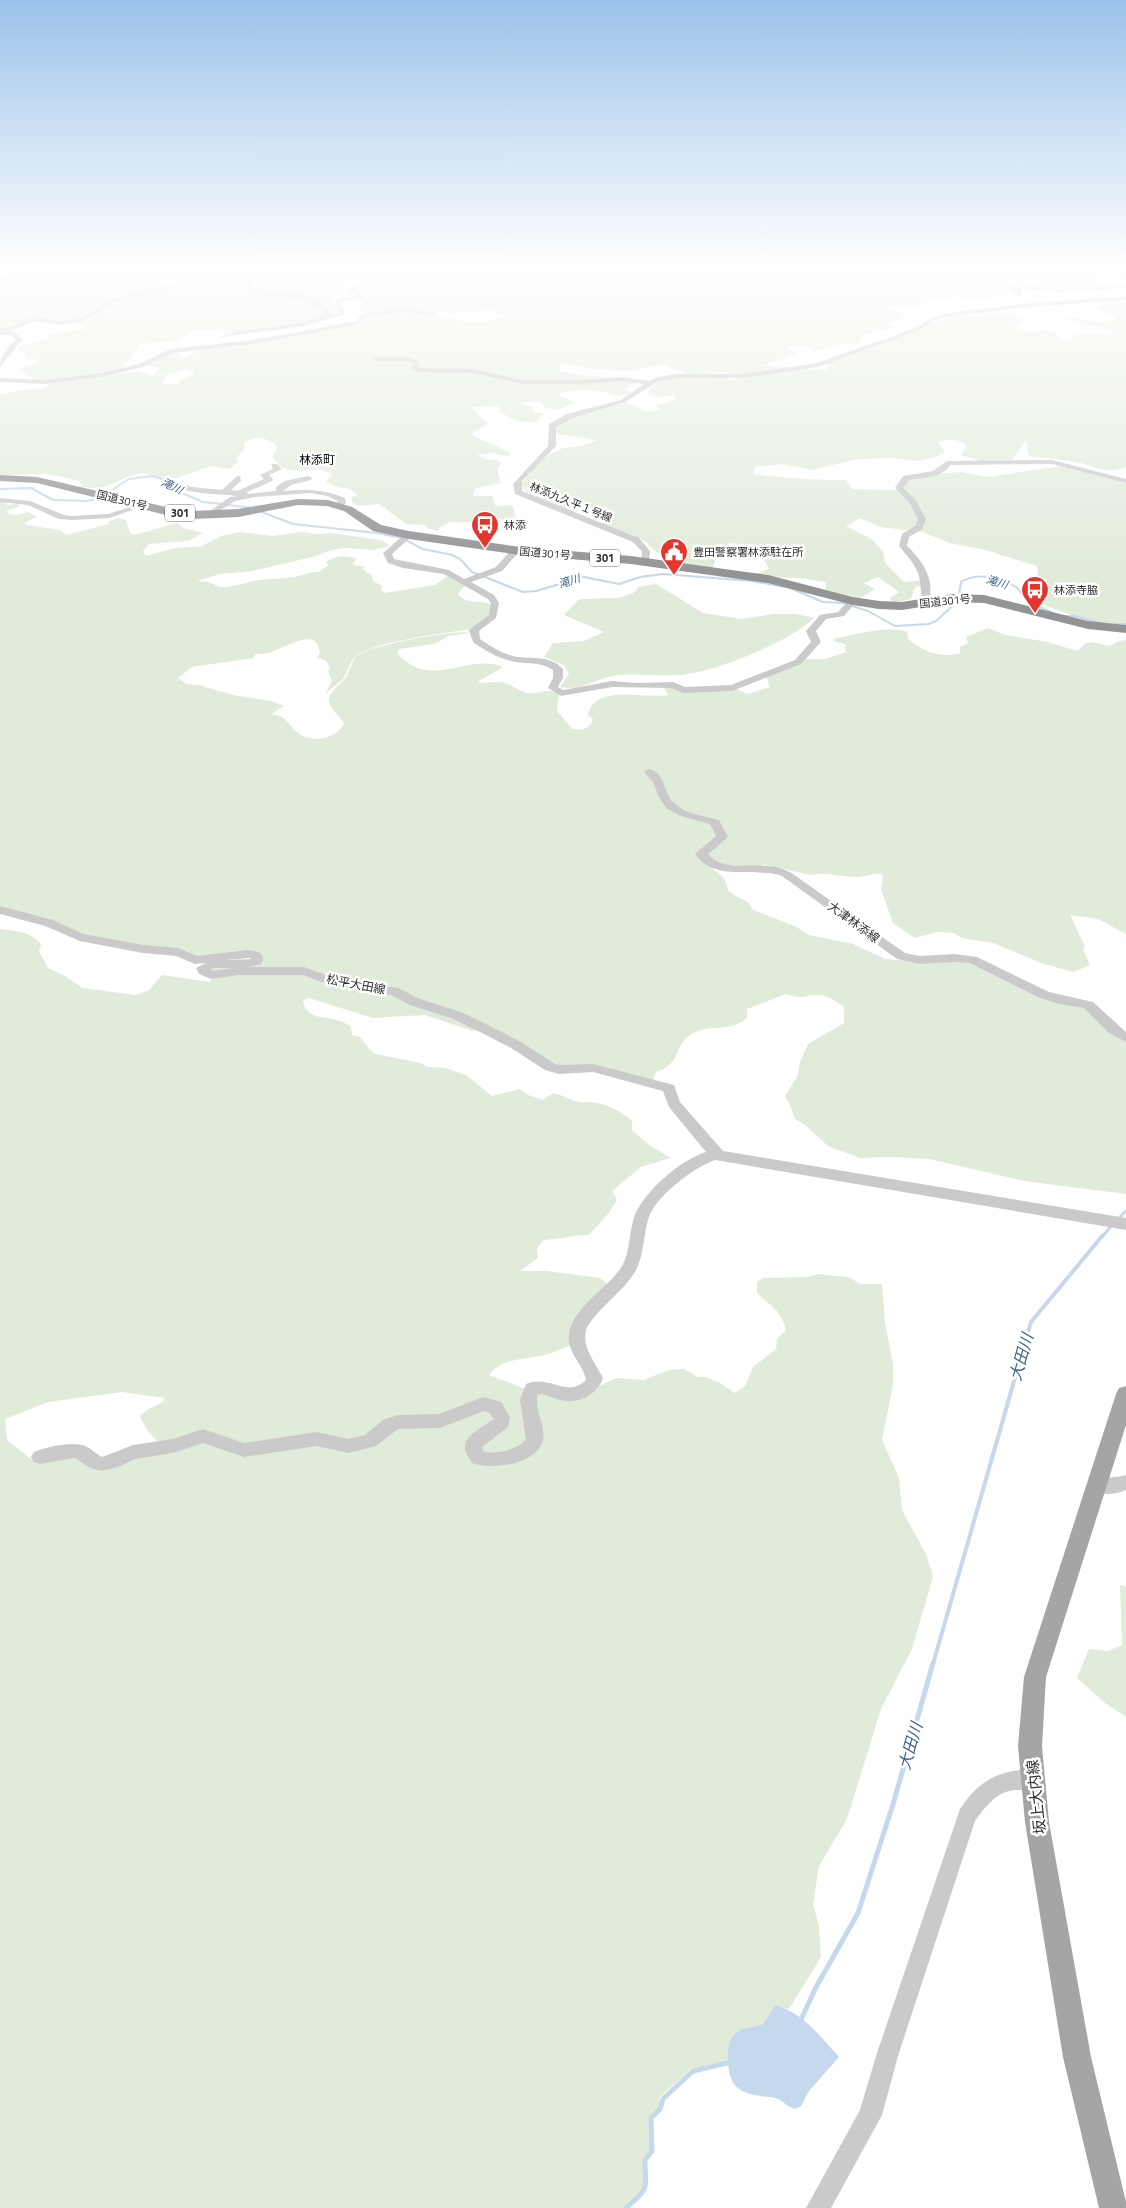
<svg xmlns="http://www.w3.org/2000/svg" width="1126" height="2208" viewBox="0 0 1126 2208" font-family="'Titillium Web','Noto Sans JP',sans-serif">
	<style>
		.green { fill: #e1ebda; fill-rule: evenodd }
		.water { fill: #c6d8eb }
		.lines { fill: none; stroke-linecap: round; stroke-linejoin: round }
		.stream-far3 { stroke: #c6d8eb; stroke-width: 2 }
		.stream-far2 { stroke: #c6d8eb; stroke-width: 3 }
		.stream-far1 { stroke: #c6d8eb; stroke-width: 4 }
		.stream { stroke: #c6d8eb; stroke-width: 5 }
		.minor { fill: #cacaca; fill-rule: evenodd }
		.major { fill: #a5a5a5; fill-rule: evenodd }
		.highway { fill: #949494; fill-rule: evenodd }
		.labels { text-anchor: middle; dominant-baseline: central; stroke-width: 5; stroke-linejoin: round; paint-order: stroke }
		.far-water-label { font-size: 11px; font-style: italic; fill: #3b648e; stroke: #fff }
		.far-street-label { font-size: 11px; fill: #2d2d2d; stroke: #fff }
		.shield { fill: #fff; stroke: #6c6c6c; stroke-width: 1 }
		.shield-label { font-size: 11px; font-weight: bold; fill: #2d2d2d }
		.far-poi-label { font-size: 11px; fill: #2d2d2d; stroke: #fff; text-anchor: start }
		.far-quarter-label { font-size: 12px; fill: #000; stroke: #fff }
		.street-label { font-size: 12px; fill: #2d2d2d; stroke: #fff }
		.near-street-label { font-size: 15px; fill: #2d2d2d; stroke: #fff }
		.near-water-label { font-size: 16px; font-style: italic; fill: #3b648e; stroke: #fff }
	</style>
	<rect width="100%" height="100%" fill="#fff"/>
	<!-- green -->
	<path class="green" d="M52,265h315l-3,11 -19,5 1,6 -10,7 -3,8 7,10 -7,4 -34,8 -17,1 -42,8 -46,-4c-16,18 -35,11 -56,15 -3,9 -4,15 -14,19l1,4 -3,2 -80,12 -10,-3 -12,-10 16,-4 3,-4 -13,-2 -2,-5 -5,-3v-4l31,-7 -4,-5 34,-4 4,-2 -2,-3 -10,-2 13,-7 -19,7 -23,-4h-11l-19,9 -13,3v-53l42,-5z
		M369,265h605l6,7h-9l-2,2 14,2 25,11c-21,24 -37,8 -62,11 -6,1 -13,1 -19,3 -5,2 -8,6 -14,6 -7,1 -16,-1 -23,-1l-3,2 17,7 -3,4 -13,4 3,5 -30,8v4l-5,4h-18l-23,7 -10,-5h-16l-1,2 10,5 -36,13h19l9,2 -52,7 -13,-3 -36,2 -25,-9 -37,6 -33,-2 -29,-5 -7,3 2,4 21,4 49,4 7,4 -13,6 9,3c-13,9 -21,1 -34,-1 -12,-2 -26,-1 -39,2l-1,2 17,8 -20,7 -10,-2 -6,-7 -22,2 13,4 3,6h10l-9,9c-12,2 -26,-5 -37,-11l2,-2 -3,-3 -27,1 18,17 -16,9 1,3 38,17 -4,3 -16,-3 -14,2 8,4 11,1 6,3 -5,6 4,14 -24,5 -3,2 -1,6h19l4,10 16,-1 5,15c-11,2 -19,-3 -30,-4 -9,0 -12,5 -18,6 -15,2 -15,-4 -30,6l-1,3 -11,-3 -1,-3 -20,-1 -27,-20 -20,2 -6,-3 -2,-6 7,-2 -8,-6 -14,-2 -10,-6 7,-6c-21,-13 -33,1 -50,-7 -6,-3 -7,-7 -11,-11l5,-9 -2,-4c-10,-7 -21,-9 -31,-1v7l-8,8 2,3 -8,8 -19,-3 -40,14 -29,-7 -12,3 -26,11 -9,1 -14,-1 -1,-6 -34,-7 -46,1v-81l23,-4 19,-1 11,-6 84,-12 13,4 17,-1 -5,10h17l1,-3 14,-7 1,-2 -10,-3 -11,4 -20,1 5,-6 -14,-3c8,-4 17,-6 24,-10l-2,-2 11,-1 5,7 17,-9 160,-27 5,-10 -8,-5 6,-8 -11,-9 16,-8 -3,-8zM492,309h2l-3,3 14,4c-30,11 -43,5 -73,-2l11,-2 28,1z
		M995,265h131v13l-12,-4 1,-5 -22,-2 6,5v5l10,7c-39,2 -89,14 -119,-17z
		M1120,300l6,2v165c-21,8 -30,-1 -49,-5 -16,-2 -32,-4 -48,-6l-3,-16 -14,20 -31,1 -20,-6 6,-9c-9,-8 -18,-7 -29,-4l7,10 -13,6 -16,3 -21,-3 -37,1 -46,11 -30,-6 -27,3 -2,7c31,5 62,6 93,6l6,9 46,1 7,-9 22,-6 33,-3 28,5 73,-11 65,17v141c-30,3 -69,-14 -96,-25l8,-3 -12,-17 12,-3 -1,-10 -55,-17 -33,-6 -26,-11 -43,-5 -20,-9 -14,8 27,14 10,12 2,11 19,19 20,-2v5l-9,2 -4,12 -18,4 -3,-5 9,-6 -21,-15 -14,6 11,6 -15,9 -34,-8v-8l-28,-4 -36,-1 -8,-3 15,-5 -13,-24 -26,-2 -14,14 -3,11 -34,-4 -26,-14 -7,-8 -14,-7 -32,-12 7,-3 -19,-13 -23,2 -30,-12 -10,-6 -4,-7 17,-21 12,-9 13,-6 18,-2 17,-6 -41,-6 -1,-7 9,-7 60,-18 23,10 12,-2 -4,-5 20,-5 -2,-4 -17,1 -8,-2 -1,-4 11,-10 15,-3 63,1 65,-11 24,2 2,-3 -2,-4 127,-47 68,-1 5,4 -9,4 -3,5 13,4 18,-2 9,2 5,7 12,3 3,-7 14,-2 22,3 5,-5 -39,-8 -15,-7 42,6 15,-3 -25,-12z
		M0,500l8,5 9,-2 3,3 -13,5 2,3 7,1 12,-3 9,5 -13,6 3,2 33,5 6,5 43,-11v-3l9,-3 8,2 4,13 4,2 43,-12 7,5 19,5 -15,8 -39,3 -6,7 3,5 29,-8 27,-2 19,-10 19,-4 33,4 28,-4 18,2 12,-1 50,7 9,6 -16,4 -29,-2 -13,2 -20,7 -60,14 -32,3 -23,7 12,1 10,5h9l30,-7 37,-3 17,-5h6l11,-7 -3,-3c9,-7 20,-6 30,-4l-3,7 12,2 -2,2 9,7 1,5 9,5 -1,4 4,3 50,-8 13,-9 17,9 -7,9c9,11 21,6 33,10l1,11 -20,14 -49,7 -42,9 -22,8 -7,7 -9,19 -18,15 7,-13 -4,-9 2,-4 -4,-7 -9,-4 3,-4c-1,-3 -1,-8 -4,-11 -8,-9 -36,7 -45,10 -6,2 -11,2 -16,2l-1,4 -56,8 -6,1 -14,11 9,6 12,1 34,10 38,6 13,5 -13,8c4,1 8,1 11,3 8,6 12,15 21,19 13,6 35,2 41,-13 -4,-6 -13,-14 -15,-21 -1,-9 9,-16 15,-22 6,-7 7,-20 15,-26 13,-8 98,-26 111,-21l-21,3 -15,8 -35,5 -2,4c34,38 66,1 104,13l1,2 -25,14c9,2 16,-1 24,0 10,2 18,9 27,11 10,2 21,-6 31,1l-2,17 15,18c10,1 18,1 21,-10l-5,-4c6,-32 58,-16 80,-20l-4,-7h71l12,6 23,-7 -4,-11 39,-17h20l21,-7 -2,-5 3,-1 -2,-2 -12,-3 1,-2c16,-4 58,-14 73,-7l1,7c13,12 34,20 52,14v-6l8,-4 -2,-6 22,-9 17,7 43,7 29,9 9,-8 6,-1 18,4 9,-5 7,-1v294l-28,-15 -28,-4 15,31 -2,4 7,15 -16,7 -8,-2 -22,-6 -51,-21 -31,-5 -8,-5 -17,-1 -22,6 -22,-15 -12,-33 2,-15c-8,-4 -18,3 -27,2 -15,0 -30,-6 -45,-2l-46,-10 -16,3 -33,-3 -4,3 12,10 5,13 5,4 14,7 5,8 42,16 14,9 44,9 32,15 37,3 43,-2 50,23 71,23 40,33v155l-102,-13 -95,-22 -39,-2 -30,1 -32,-12 -23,-21 -10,-6 -4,-12 -6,-11 12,-19 3,-15 8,-18 36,-21v-16c-7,-5 -16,-12 -26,-12 -16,-1 -12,6 -32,-1l-39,15v9c-18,16 -40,4 -58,18 -17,14 -7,27 -33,36l-3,9 -58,-15 -35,2 -128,-64 -86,-22 -37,-11 -89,2 -13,-3 9,-3 28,-1 16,-10 -58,2 -40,-9 -81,-14 -81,-26z
		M656,584l47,29 38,6 32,-5h23l18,4c-25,24 -93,51 -127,56 -22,4 -46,-1 -68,1 -21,2 -38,17 -59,12l9,-13 -5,-9 -20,-8 9,-14 31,-2 20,-9 -40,-17 15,-16 39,-1 15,-5 6,-6z
		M0,929c15,2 31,2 41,15l-2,7 9,17 15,7 20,13 53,7 13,-5 13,-15 47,7 5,-5 19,-4h70l29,10 54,8 28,13 36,12 28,12 -5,3 -48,-16 -52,3 -64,-20 -6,3c3,19 23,15 37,20 4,1 8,4 11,6l1,8 8,2 10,13 6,4 44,9 8,4 17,1 21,7 26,21 28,-7 8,6 15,5 10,-7c10,2 17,7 26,9 3,1 8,0 12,0 16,2 29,8 41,19v9l17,15 22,13 -30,9 -29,24 5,9 -9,14 -19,21c-15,0 -29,4 -45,5l-7,8 1,10 -18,13h27l53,7 9,8c-16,17 -37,33 -35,58 -11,4 -23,10 -34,12 -19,4 -38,2 -51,19l37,14 -1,10 8,36c-13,19 -28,23 -50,22l-7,-6 3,-9c19,-11 34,-15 18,-38 -23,-5 -30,8 -50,13 -18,4 -41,-3 -57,4 -8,4 -13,14 -20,18 -19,8 -35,-2 -53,-1 -25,1 -50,13 -76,10 -12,-2 -23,-10 -35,-15l-44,13 -15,-16 -7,-13c6,-9 15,-10 24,-16v-3l-42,-6 -74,10 -43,17 2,21 24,19 13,1 30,-7 11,2 16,11h9l24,-11 50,-10 20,-8 27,11 15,4 73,-11 17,5 12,2 30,-8 14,-13 8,-3 43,-2 32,-14 9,-1 12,4c10,15 -13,23 -24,29l-1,12 6,8c17,6 57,0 61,-22 3,-11 -5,-28 -7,-39l7,-8 33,7 46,-20 26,2 26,-10 15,-1 14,8h7l13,5 17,11 10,-7 8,-19 23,-18 1,-10 9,-9c-5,-20 -15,-24 -29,-37v-11l6,-4 44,-1 11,-3 30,3 13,7h21l3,39 8,41v21l-11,55 17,38 3,32 24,44 7,22 -21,73 -31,60 -34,110 -28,47 -6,38 6,22 2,31 -32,52 -14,-4 -12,19c-24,11 -36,3 -35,36l-37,9 -31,28 -2,11 -8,9 -1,10 2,13 -2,11 -5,9 2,26 -22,22h-624z
		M1120,1585l6,2v130l-21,-14 -28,-25 12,-29 19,2 14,-6z"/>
	<!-- water -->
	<path class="water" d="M775,2005c27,7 45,31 64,52l-30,34 -8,15 -6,3c-7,-2 -11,-7 -17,-10 -6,-3 -16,-2 -23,-4 -23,-4 -27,-18 -27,-39 0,-10 1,-18 9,-24 7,-5 18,-4 26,-8z"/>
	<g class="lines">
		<!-- stream-far3 -->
		<path class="stream-far3" d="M0,489l31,-1 22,12 33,1 12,-2 31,-20 23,-3 10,3 13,11 28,12 51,6
			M259,511l34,13 84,9 25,5 21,11 29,6 8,4 12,13 51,20 13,-1 27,-8 2,-3 19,-3 35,7 21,-7 23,-3 89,7 38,7 33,14 20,1 25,8 27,15 34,-2 7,-3 22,-20 3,-19c16,-10 41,-5 56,6 4,3 6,9 10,12 8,6 19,9 28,14
			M1063,616h11l27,7
			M1115,624h11"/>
		<!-- stream-far2 -->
		<path class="stream-far2" d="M1118,1219l8,-8
			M1102,1237l10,-12"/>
		<!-- stream-far1 -->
		<path class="stream-far1" d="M933,1664l98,-342 72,-87"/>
		<!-- stream -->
		<path class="stream" d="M800,2022l15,-33 43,-76 36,-112 39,-138
			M626,2208c25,-22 19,-17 19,-48l7,-9 -1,-33 9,-9 3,-10 30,-28 38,-9"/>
		<!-- minor -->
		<path class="minor" d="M43,265h8l-21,9 -30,6v-4l27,-4z
			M224,265h9l-10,4 -8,8 -104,26 -13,11 -22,9 -17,2 -23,-4 -28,10 6,1 9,7 -23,28c0,-11 8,-21 16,-28l-6,-4h-10v-5l35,-13 24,4 14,-1 21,-8 13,-11 104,-26 8,-8z
			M261,265h10l-26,7 -3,4 10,3 -2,6c16,12 40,8 58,11 8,2 17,11 23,16v3l8,-3 -4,-12 21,-4 -8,-5 18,-11 -5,-7 4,-8h6l-4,8 5,8 -17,10 8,5 1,5 -5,-2 -18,3 4,12 -40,12 -83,11 2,-3 80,-12 13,-4 8,-5 -18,-13 -28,-2 -29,-8 -6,-5 3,-4 -11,-4 5,-7z
			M973,265h6l7,9 29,13 22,-1 19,3 70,-5v4l-70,5 -19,-3 -18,1 4,4 -3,2 -8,-7 -30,-14z
			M1126,296v4l-96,7 -82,10 -13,3 -14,9 -18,7 -85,31 -75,11h-65l-19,3 -34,21 -52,16 -17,9v19l-34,35v10l117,47 11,13 -1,11 -4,3 -4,-3 1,-11 -9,-9 -118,-48 -2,-10 35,-38 1,-22 18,-10 54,-14 23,-16 -23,-3 -37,3h-61l-50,-11 -55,-1 -6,-3 1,-6 -7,-2h-31l-3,-2 3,-2h32l11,4 1,7 54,1 50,11h61l37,-3 28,4 8,-4 21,-3h65l74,-11 82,-29 18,-7 14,-9 16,-5 83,-10z
			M405,308l31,6 -3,2 -28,-4 -40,5 -6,7 -107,20 -79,9 -30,14 -42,10 -56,7 -45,-2v-4l45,2 56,-7 38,-9 32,-15 81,-9 105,-19 6,-8z
			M1052,460l74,19v4l-74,-19 -102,1c-8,14 -28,12 -41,15l-6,8 12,11 11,20 -4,10 -13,8 -2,9c11,10 20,22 23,37 1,7 -1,14 3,19l-7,2c-7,-7 -4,-21 -8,-31 -4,-11 -12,-18 -19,-27l3,-12 13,-8 3,-7 -9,-17 -14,-14 8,-12 30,-5 14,-10z
			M271,464h6l5,5 -13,6 4,4 -1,2 -25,11 1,2 28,-3v-4l9,-6 23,-5 4,2 -1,2 -20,5 -8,6c23,-2 41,-2 62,7l1,5 -5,4h-6l-1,-2 4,-4 -11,-5 -16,-3 -56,4 -20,4 -25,16h-3v-4l23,-16 8,-1c-16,-2 -59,-2 -69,-13l4,-2 19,6 30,3 15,-14h3l1,5 -10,9 6,1 27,-12 -4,-4 13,-6z
			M0,498l30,3 34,14 9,1 35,-2 35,-11 4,2 -38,13 -36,2 -14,-1 -31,-14 -28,-3z
			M406,533l7,2 -21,19 2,5 55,11 15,9 32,-12 16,-18h6v4l-16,18 -31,11 23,13 5,8 -3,15 -17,13 1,8c10,7 21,14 33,17 17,4 36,-2 50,13v9l-5,9 5,3 49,-9 26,2 35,-1 12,5 46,-2 64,-25 16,-18 -5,-11 14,-16 18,-3 12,-13 7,2 -13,15 -18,3 -10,12 5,11 -20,22 -69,27 -49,2 -12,-5 -59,-1 -51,9 -13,-8 5,-10v-8c-11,-8 -24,-6 -38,-8 -15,-3 -30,-11 -42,-20l-4,-12 20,-15 2,-12 -3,-4 -44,-25 -41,-6 -15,-5 -5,-10z
			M649,769c17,4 14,24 25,34 11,11 31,13 45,17l9,17 -20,17c14,17 39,10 59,12 8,0 16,3 23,6l115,81 15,3 34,-2 23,3 72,35 44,10 33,30v10l-17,-9 -25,-25 -24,-4 -20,-6 -70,-35 -16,-1 -34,2 -23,-5 -115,-83c-29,-10 -66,7 -87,-22l21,-18 -6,-12 -29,-8 -15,-8 -7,-11 -6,-15 -9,-10z
			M0,906l53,14 30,14 60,11 35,3 19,8 51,-6 11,2 3,3 1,6 -2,3 -13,3h56l31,11 63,10 22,11 41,13 35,17 25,13 34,22 5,1 33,-1 81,21 6,17 43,49 403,67v12l-411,-70c-22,8 -61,37 -67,60 -5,18 -4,35 -13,52 -13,21 -35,34 -48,55 -7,19 8,35 16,51 -5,16 -25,27 -42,22 -8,-2 -15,-6 -23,-6 -5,16 8,30 5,46 -6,25 -51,30 -71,23 -2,-4 -7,-10 -7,-15 -2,-12 21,-23 29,-29l-4,-6 -6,-2 -44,17 -42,1 -22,17 -28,7 -31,-7 -73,11 -41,-14 -30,10 -38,6 -17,8 -16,4 -12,-3 -15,-10 -35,6 -6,-2 -3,-5 3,-5c14,-5 37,-11 51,-6 6,2 11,8 17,11l31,-12 40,-6 30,-10 41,14 73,-11 31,7 17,-4 18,-15 15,-5 41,-1 44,-17 18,5 9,15 -2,10 -26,20 2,5c14,2 32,-2 42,-12l-6,-40 6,-16c25,-10 40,15 60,-4 -2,-15 -20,-28 -17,-46 5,-29 39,-45 53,-68 8,-14 7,-31 11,-45 7,-27 47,-61 73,-69l-37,-45 -6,-16 -70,-19 -34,2 -14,-4 -34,-22 -25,-13 -35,-17 -41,-13 -19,-10 -58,-9 -30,-11h-65l-27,4 -12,-5 -3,-6 10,-5 -11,1 -19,-8 -33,-3 -63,-12 -35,-15 -45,-12zM248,958l4,1 -26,1zM215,968h17l-19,3 -3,-2z
			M1126,1475v15c-11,5 -25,5 -36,1l-3,-5 3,-5c12,-5 24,-2 36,-6z
			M1020,1770h12l7,3 3,7 -3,7c-8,4 -15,3 -24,3 -19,2 -29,16 -40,31l-77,235 -16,59 -51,93h-25l54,-98 16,-54 84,-247c15,-23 32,-36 60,-39z"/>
		<!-- major -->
		<path class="major" d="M1126,1386v39l-80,252 -4,69 7,76 42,235 35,145v6h-27l-36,-151 -38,-235 -7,-76 6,-69 92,-283 3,-6z"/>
		<!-- highway -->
		<path class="highway" d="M0,475l37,2 129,30 27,4 45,-2 60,-10 30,1 24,7 29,18 28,6 111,16 111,9 137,19 85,22 26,4 23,1 50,-8 32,1 104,26 38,4v8l-38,-4 -104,-26 -32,-1 -50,8 -23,-1 -26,-4 -85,-22 -137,-19 -111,-9 -111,-16 -36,-8 -29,-20 -17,-5 -29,-1 -60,12 -45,2 -27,-4 -129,-32 -37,-2z"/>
	</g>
	<!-- sky -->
	<linearGradient id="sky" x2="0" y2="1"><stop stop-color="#9ac2e9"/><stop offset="0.46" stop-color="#fff"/><stop offset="1" stop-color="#fff" stop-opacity="0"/></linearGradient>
	<rect width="1126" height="574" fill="url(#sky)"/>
	<!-- icons -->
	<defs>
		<symbol id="bus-pin" viewBox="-11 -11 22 30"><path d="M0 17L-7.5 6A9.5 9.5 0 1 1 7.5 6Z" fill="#e5362e" stroke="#fff"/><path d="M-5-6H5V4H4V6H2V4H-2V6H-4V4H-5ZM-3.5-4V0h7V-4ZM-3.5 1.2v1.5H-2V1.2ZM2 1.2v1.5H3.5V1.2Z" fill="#fff"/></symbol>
		<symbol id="civic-pin" viewBox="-11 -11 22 30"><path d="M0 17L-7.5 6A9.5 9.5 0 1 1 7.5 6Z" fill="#e5362e" stroke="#fff"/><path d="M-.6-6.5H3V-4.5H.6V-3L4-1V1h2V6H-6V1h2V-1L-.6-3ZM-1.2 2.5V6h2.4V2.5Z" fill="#fff"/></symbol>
	</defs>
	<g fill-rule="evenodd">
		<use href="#bus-pin" x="469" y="509" width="32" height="43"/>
		<use href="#civic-pin" x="658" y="536" width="32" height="43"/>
		<use href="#bus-pin" x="1019" y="574" width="32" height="43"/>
	</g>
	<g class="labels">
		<!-- far-water labels -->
		<g class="far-water-label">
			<text transform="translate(172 486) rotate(27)">滝川</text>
			<text transform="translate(569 581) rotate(-17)">滝川</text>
			<text transform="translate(997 582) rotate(16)">滝川</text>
		</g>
		<!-- far-street labels -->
		<g class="far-street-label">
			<text transform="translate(122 500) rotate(14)">国道301号</text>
			<text transform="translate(571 502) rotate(22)">林添九久平１号線</text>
			<text transform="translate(545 553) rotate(5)">国道301号</text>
			<text transform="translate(945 601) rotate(-6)">国道301号</text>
		</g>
		<!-- shield labels -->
		<g class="shield">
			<rect x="165" y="504.5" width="30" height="17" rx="4"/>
			<rect x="590" y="549.5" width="30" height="17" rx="4"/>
		</g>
		<g class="shield-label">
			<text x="180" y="513">301</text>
			<text x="605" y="558">301</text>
		</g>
		<!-- far-poi labels -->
		<g class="far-poi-label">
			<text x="504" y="525">林添</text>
			<text x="693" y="552">豊田警察署林添駐在所</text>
			<text x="1054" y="590">林添寺脇</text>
		</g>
		<!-- far-quarter labels -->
		<g class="far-quarter-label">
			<text x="317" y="459">林添町</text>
		</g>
		<!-- street labels -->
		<g class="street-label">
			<text transform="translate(854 922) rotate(36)">大津林添線</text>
			<text transform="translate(356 984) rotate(11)">松平大田線</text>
		</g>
		<!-- near-street labels -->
		<g class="near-street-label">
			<text transform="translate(1036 1797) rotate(-96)">坂上大内線</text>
		</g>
		<!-- near-water labels -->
		<g class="near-water-label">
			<text transform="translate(1021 1357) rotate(-74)">大田川</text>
			<text transform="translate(910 1746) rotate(-74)">大田川</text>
		</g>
	</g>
</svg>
